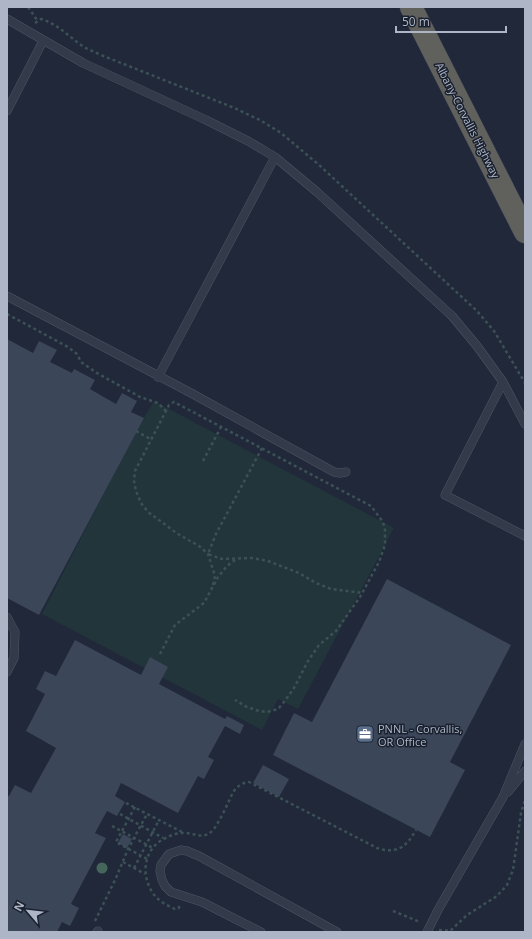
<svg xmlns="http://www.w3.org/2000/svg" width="532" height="939" viewBox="0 0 532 939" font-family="'Open Sans',sans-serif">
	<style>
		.green { fill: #22353b }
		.building { fill: #3b4659 }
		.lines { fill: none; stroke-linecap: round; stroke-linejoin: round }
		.service-casing { stroke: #4e5564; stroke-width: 9 }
		.trunk-casing { stroke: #3b4251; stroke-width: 23 }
		.path { stroke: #3c5155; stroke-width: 2.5; stroke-dasharray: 3 3; stroke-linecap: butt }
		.service { stroke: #333b4a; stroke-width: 8 }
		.trunk { stroke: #60605d; stroke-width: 22 }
		.tree { fill: #45665a }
		.labels { text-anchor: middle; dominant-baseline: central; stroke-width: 3; stroke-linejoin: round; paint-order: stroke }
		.street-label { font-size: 11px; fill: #aeb5c6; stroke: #19202e }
		.poi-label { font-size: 11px; fill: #aeb5c6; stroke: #19202e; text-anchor: start }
	</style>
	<rect width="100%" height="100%" fill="#202839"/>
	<!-- green -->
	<path class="green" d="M154,401l240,127 -96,181 -20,-10 -16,31 -220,-116 94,-183z"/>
	<!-- building -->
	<path class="building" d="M7,339l26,14 6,-12 18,9 -7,12 22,11 2,-4 21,11 -5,9 26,15 6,-11 15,8 -6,11 13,6 -105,197 -32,-17z
		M387,579l124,66 -61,117 15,8 -35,67 -157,-82 21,-42 18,9z
		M75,640l66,35 9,-18 18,10 -9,17 66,35 2,-3 17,9 -4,9 -15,-8 -17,31 6,3 -10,19 -6,-3 -20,37 -57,-30 -6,13 10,6 -8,14 -10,-5 -12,22 11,5 -35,66 8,4 -9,18 -8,-4 -5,10h-50v-137l2,1 6,-11 16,8 25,-45 -30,-17 19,-37 -9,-5 9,-18 11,5z
		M263,765l26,14 -10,18 -26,-14z
		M123,834l9,5 -5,9 -9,-5z"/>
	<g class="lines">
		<defs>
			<path id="service" d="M7,19l76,44 123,57 42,21 27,16 42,35 135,124 25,30 26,36 22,42
				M7,111l36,-70
				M7,296l184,97 143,79 6,1 6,-1
				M158,377l117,-220
				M503,382l-58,113 80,41
				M7,617l8,15 -1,26 -7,14
				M508,792l17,-21
				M97,932l1,-1
				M261,932l-59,-30 -31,-10 -6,-6 -3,-6 -2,-9 1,-6 8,-11 12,-4 6,1 12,5 138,76
				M427,932l11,-22 65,-113 22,-53"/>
			<path id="trunk" d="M411,7l114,225"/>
		</defs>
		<!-- service casing -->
		<use href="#service" class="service-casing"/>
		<!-- trunk casing -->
		<use href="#trunk" class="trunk-casing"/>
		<!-- path -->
		<path class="path" d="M28,7l9,13
			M35,23l6,-4c17,5 28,18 43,28 5,3 11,5 17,8l131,52 28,13 21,13 37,31 159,147 17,20 31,52
			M7,314l61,33 9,7 4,8 16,11 43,24 18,6 8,8
			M136,431l16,9
			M262,448l-46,86 -8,20 14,5 30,-1 16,3 31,12 17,10 15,6 32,4
			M203,461l18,-34
			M213,585l2,-9 -7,-22 -9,-8 -21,-12 -30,-22 -7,-9 -5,-12 -2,-10 1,-10 34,-66 5,-3 197,104 12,16 2,8v15l-6,17 -19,35 -24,34 -17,14 -11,16 -14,27 -10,14 -6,7 -11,3 -8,-1 -12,-4 -12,-7
			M160,654l15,-29 29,-22 14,-26 9,-11 8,-6
			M126,803l58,30
			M135,807l-19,35 31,17
			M120,814l43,24
			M112,826l41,22
			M123,862l22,12
			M134,868l25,-48
			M179,906v2l-4,1c-6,-3 -13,-6 -18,-11 -16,-16 -16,-46 5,-58 5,-3 14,-7 20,-7 11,-1 19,7 29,-1 6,-4 18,-31 22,-40 5,-6 8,-9 16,-10l130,67c20,4 27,-2 37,-19
			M393,911l27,11
			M95,921l21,-43 12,-29 19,-35
			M439,930l11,1 17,-16 30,-19 10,-11 6,-15 8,-57 4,-13"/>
		<!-- service -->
		<use href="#service" class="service"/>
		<!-- trunk -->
		<use href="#trunk" class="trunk"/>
	</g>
	<!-- trees -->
	<circle class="tree" cx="102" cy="868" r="5.5"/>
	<!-- icons -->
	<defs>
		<symbol id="office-square" viewBox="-11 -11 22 22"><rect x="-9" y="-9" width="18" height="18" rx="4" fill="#5c6f8a" stroke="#19202e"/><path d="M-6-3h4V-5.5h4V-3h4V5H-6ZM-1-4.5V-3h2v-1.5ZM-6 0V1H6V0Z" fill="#fff"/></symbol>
	</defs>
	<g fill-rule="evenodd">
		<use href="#office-square" x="355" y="724" width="20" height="20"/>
	</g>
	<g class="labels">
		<!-- street labels -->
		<g class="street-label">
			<text transform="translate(468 120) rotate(63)">Albany-Corvallis Highway</text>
		</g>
		<!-- poi labels -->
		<g class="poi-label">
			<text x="378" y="728">PNNL - Corvallis,<tspan x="378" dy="13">OR Office</tspan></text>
		</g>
	</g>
	<!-- border -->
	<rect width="532" height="939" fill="none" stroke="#aeb5c6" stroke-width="16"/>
	<!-- north arrow -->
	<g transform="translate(28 911) rotate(298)" stroke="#19202e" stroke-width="3" paint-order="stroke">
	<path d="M0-3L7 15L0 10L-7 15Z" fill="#aeb5c6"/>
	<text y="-6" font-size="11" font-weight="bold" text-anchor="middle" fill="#aeb5c6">N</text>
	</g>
	<!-- scale -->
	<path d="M396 26v6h110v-6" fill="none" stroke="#aeb5c6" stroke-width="2"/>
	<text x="402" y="26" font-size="12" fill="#aeb5c6" stroke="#19202e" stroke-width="3" paint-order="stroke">50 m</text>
</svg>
